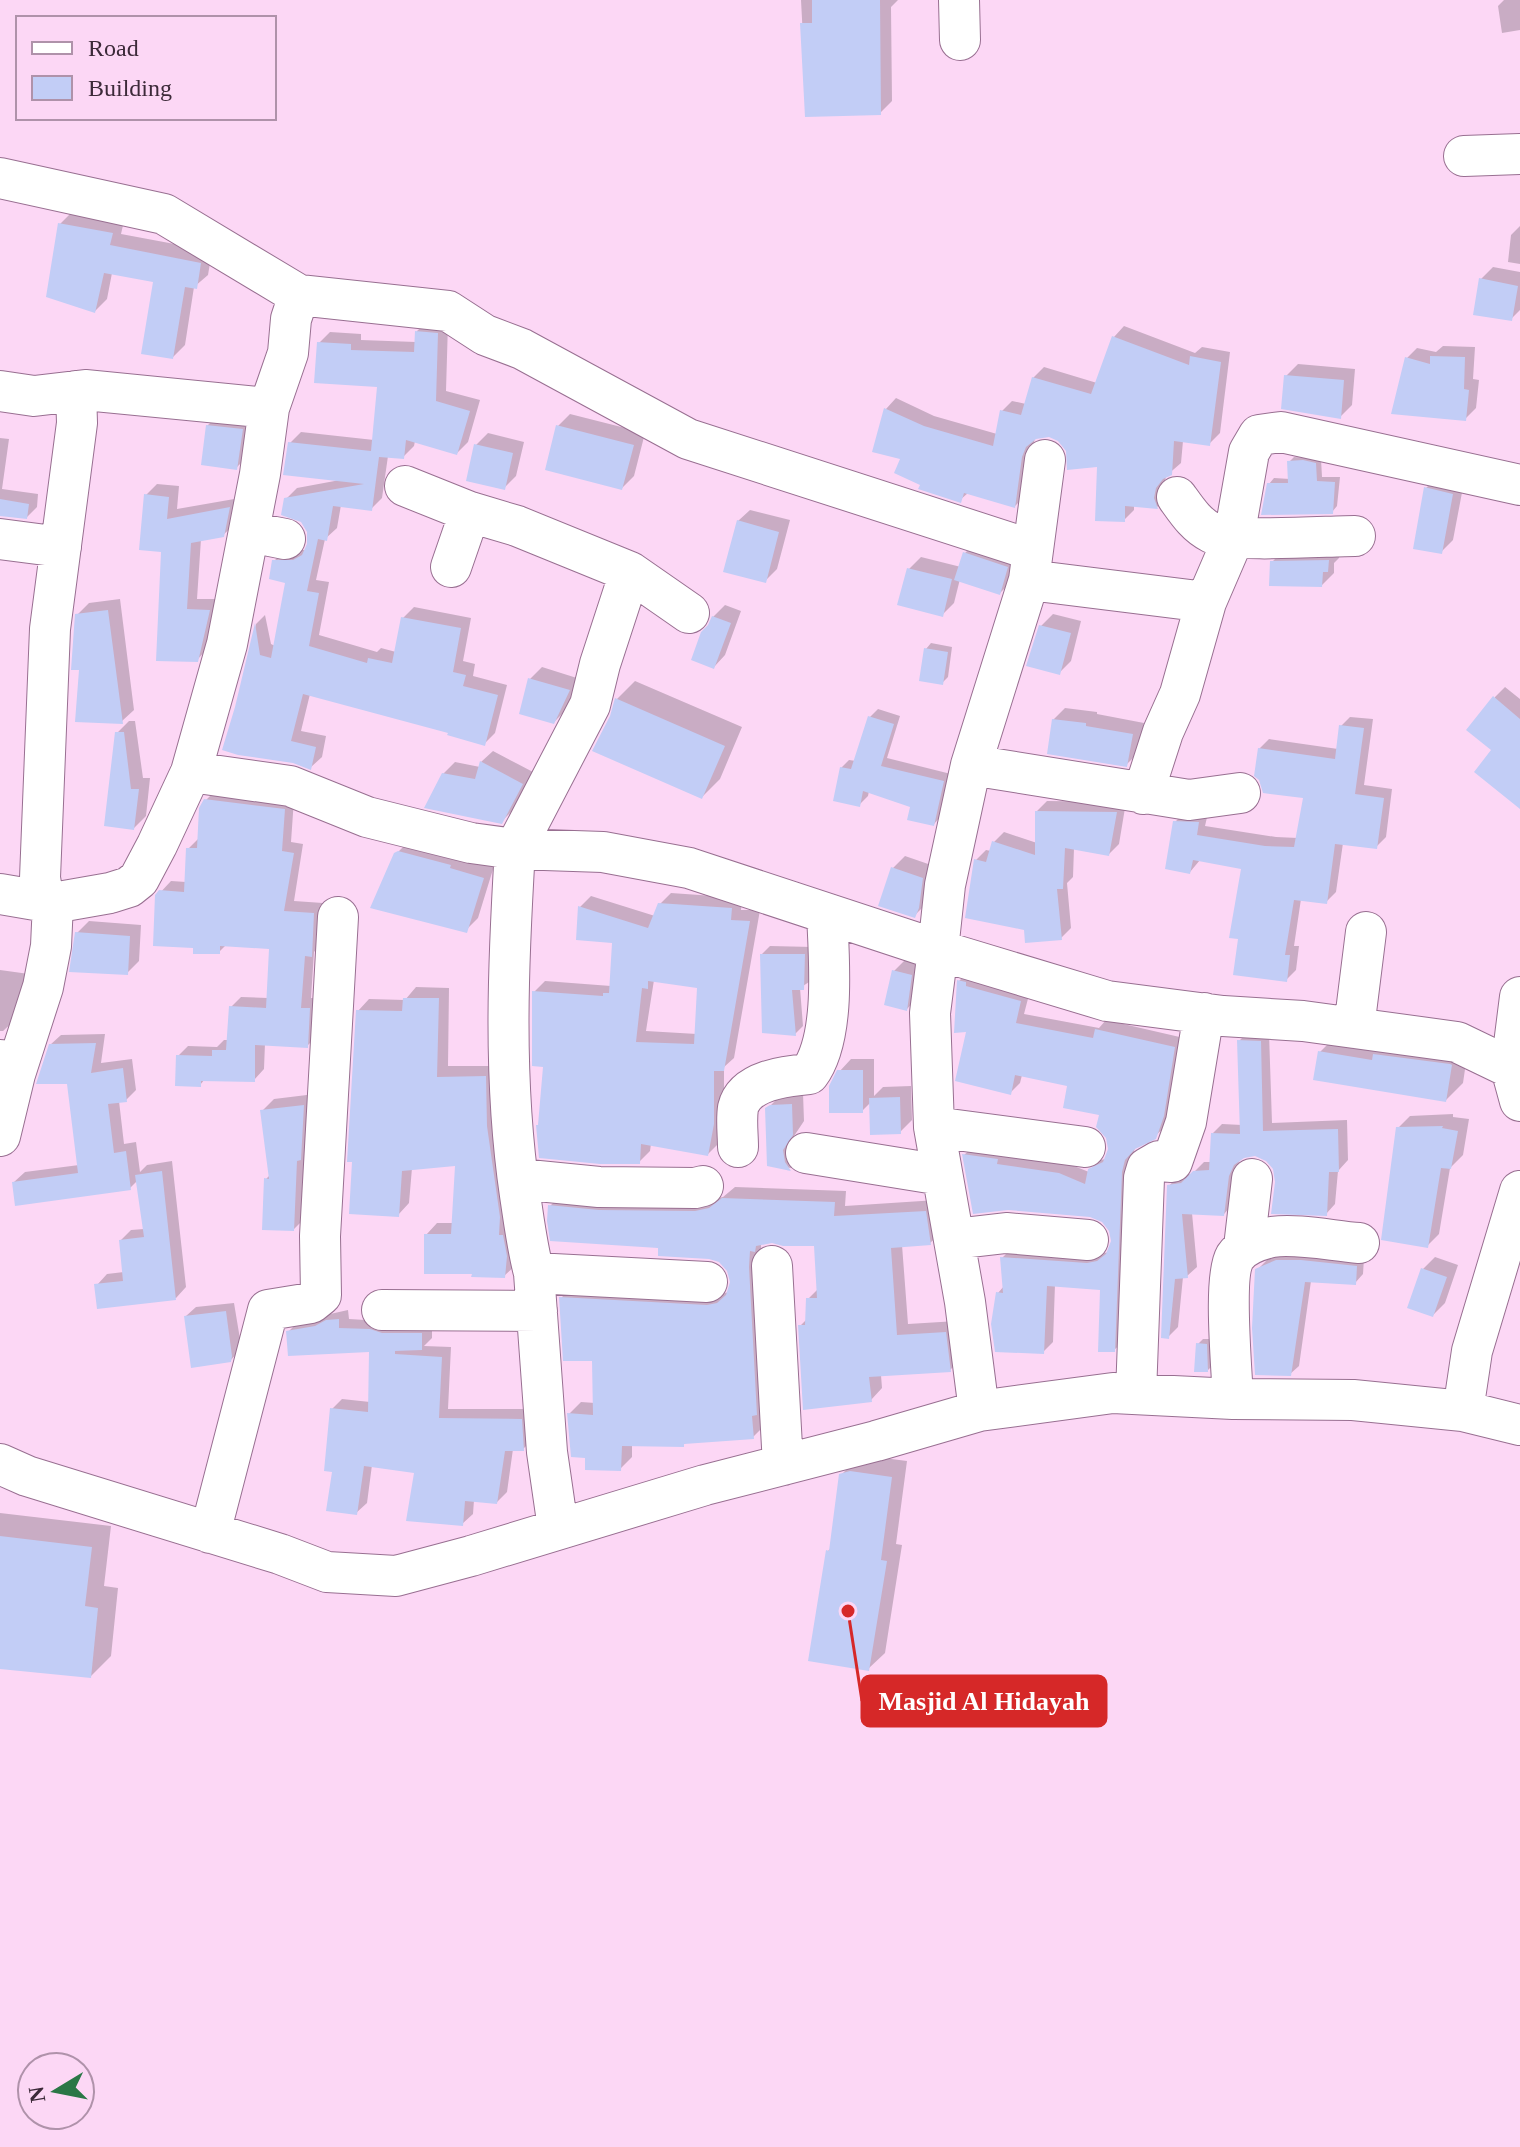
<svg xmlns="http://www.w3.org/2000/svg" width="1520" height="2147" viewBox="0 0 1520 2147" font-family="'Times New Roman',serif">
	<style>
		.shadow { fill: #0003; fill-rule: evenodd }
		.building { fill: #c2cdf6; fill-rule: evenodd }
		.lines { fill: none; stroke-linecap: round; stroke-linejoin: round }
		.minor-casing { stroke: #986f91; stroke-width: 42 }
		.minor { stroke: #fff; stroke-width: 40 }
		.leader { fill: none; stroke: #d62828; stroke-width: 3 }
		.callout-dot { fill: #d62828; stroke: #fcd7f5; stroke-width: 3 }
		.callout { fill: #d62828; stroke: #d62828; stroke-width: 3 }
		.callout-label { font-size: 26px; text-anchor: middle; font-weight: bold; fill: #fff }
	</style>
	<rect width="100%" height="100%" fill="#fcd7f5"/>
	<!-- shadow -->
	<path class="shadow" d="M801,0h136h-39l-7,7 1,94 -12,12 -73,2z
		M1504,0h16v30l-18,3 -4,-27z
		M72,212l52,9 -3,13 91,17 -4,24 -14,12 -9,58 -12,12 -18,-77 -43,-7 -5,26 -12,12 -35,-87z
		M1520,226v38l-12,-2 3,-27z
		M1493,267l27,5v38l-9,9 -30,-40z
		M428,321l20,2 -2,68 34,9 -12,42 -11,11 -42,-12 -1,5 -11,11 -15,-1 -6,42 -11,11 -30,-4 -4,23 -12,11 -9,41 13,2 -10,53 58,17 4,-4 15,4 7,-34 11,-11 57,11 -8,43 12,3 -2,12 34,9 -12,48 -11,11 -33,-12 -141,-38 -9,37 25,5 -4,21 -11,10 -74,-60 19,-83 9,-9 6,29 4,2 12,-65 -13,-20 11,-11h21l3,-18 -23,-33 11,-11 43,-8 -50,-37 11,-11 73,8 5,-54 -60,-43 11,-11 31,2v6l55,2 1,-11z
		M1124,326l71,27 7,-6 28,5 -10,81 -11,11 -26,-3 -2,22 -15,13 -2,11 3,10 -10,10 -23,-2v5l-10,10 -25,-55 -31,-15 -8,-10 -13,-5 -12,2 -10,59 -10,10 -47,-13 -8,7 -38,-16 -19,-26 -28,-8 11,-41 10,-11 38,18 63,18 5,-23 10,-10 14,3 7,-26 11,-11 53,16 17,-46z
		M1443,346l32,1 -2,32 6,1 -3,28 -11,11 -58,-61 10,-10 19,4z
		M1298,364l57,5 -3,36 -12,12 -54,-41z
		M219,414l35,3 -5,38 -12,12 -30,-41z
		M570,414l75,19 -11,43 -12,12 -64,-62z
		M488,433l36,9 -8,34 -12,12 -28,-43z
		M0,438l9,1 -7,50 36,5 -1,13 -10,10 -27,-2z
		M1294,457l27,2 1,18h18l-3,29 -5,6 -63,-28 5,-6 16,1 -1,-17z
		M1438,476l26,6 -11,58 -12,12 -15,-64z
		M157,484l22,2 -2,23 63,-11 -5,26 -12,11 -22,4 -4,60h23l-12,49 -11,12 -51,-165z
		M750,510l40,10 -13,49 -12,12 -27,-60z
		M977,541l41,14 -6,26 -12,12 -40,-14 -6,24 -12,12 -33,-46 12,-12 40,10 4,-14z
		M1340,549l-1,9 -5,5v10l-12,12 -50,-23 12,-12z
		M120,599l14,111 -12,11 -41,-54 -4,-52 12,-12z
		M725,605l16,6 -16,44 -11,12 -1,-50z
		M1053,614l28,7 -10,40 -12,12 -18,-47z
		M931,643l21,4 -4,30 -6,6 -16,-34z
		M542,667l38,12 -14,31 -12,12 -24,-43z
		M635,681l107,46 -22,52 -18,18 -90,-81 5,-17z
		M1505,687l15,12v107l-26,-57 1,-52z
		M1065,708l32,4v2l47,9 -6,30 -12,12 -73,-45z
		M878,709l22,7 -13,42 64,16 -10,42 -7,8 -21,-18 -44,-15 -1,5 -8,8 -19,-36 8,-8 7,1 14,-44z
		M1350,717l23,2 -9,66 28,4 -6,48 -10,10 -33,-4 -7,49 -10,10 -25,-3 -7,47h5l-3,24 -10,10 -43,-113 -43,-7 -10,12 -15,-50 10,-10 23,1 -3,13 71,11 22,1 7,-41 -46,-48 10,-10 69,10 3,-23z
		M129,721h6l8,57h7l-4,38 -12,12 -17,-95z
		M493,751l40,21 -20,38 -12,12 -58,-48 12,-12 25,5 1,-5z
		M216,790l78,9 -3,43 12,2 -9,57 29,2 -2,41 -7,8 -3,46h8l-2,38 -10,10 -42,-3 -1,26 -10,11 -49,-1 -5,6 -22,-29 10,-10 29,1 7,-7h5l2,-33 10,-10 27,1 3,-51 -44,-3 -8,8 -24,-6 -38,-50 14,-15 15,1 2,-33 11,-11 6,-37z
		M1047,801l79,1 -7,42 -10,10 -35,-6 -1,29 -6,6 4,45 -10,10 -35,-10 -50,-68 10,-10 5,1 3,-9 10,-10 33,11v-32z
		M409,841l85,25 -16,52 -12,12 -70,-76z
		M905,856l29,10 -8,38 -12,12 -21,-48z
		M671,893l71,5 -1,12h19l-26,148 -10,9v44l-5,32 -11,11 -57,-10 -1,7 -11,11 -98,-39 4,-58 -11,-73 11,-11 66,5 4,-45 -35,-34 11,-11 64,20 5,-12zM654,980l45,7 -2,47 -51,-3z
		M89,921l52,4 -2,36 -12,12 -50,-40z
		M770,946l43,1 -1,33 -12,8 3,38 -8,8 -33,-80z
		M906,959l17,4 -5,34 -11,12 -13,-38z
		M0,970l29,4 -14,46 -12,11h-3z
		M969,971l61,20 -6,23 75,14 7,-8 78,18 -19,89 -11,10 -19,11 -4,12 -7,181 -10,9 -12,-62 -47,-4 -2,58 -10,10 -45,-59 6,-7 -2,-28 10,-10 85,6 13,-2 3,-11 -2,-11 -8,-10 -139,-65 10,-9 95,18 20,8 11,-12 6,-1 4,-8 -9,-37 -32,-29 -47,-10 -2,8 -10,10 -41,-63 -10,-49z
		M416,987l33,1 -1,78h49l19,199 -12,11 -78,-41 11,-12h17l3,-59 -45,4 -3,35 -11,12 -40,-204 11,-12 36,1z
		M1249,1031l20,2 3,90 75,-3 1,40 -10,11 -3,33 -9,10 -49,-32 -2,-14 -7,-9 -12,-5 -14,2 -4,8 -5,40 -9,10 -32,-1 5,54 -10,9 -4,1 -5,50 -10,10 1,-151 9,-10 14,-2 12,-12h8l1,-29 9,-9 20,1 -3,-84z
		M105,1034l-4,29 31,-4 4,31 -10,10 -7,1 5,43 12,-2 4,30 7,-7 25,-4 14,126 -10,11 -79,-13 10,-11 17,-2 -3,-32 10,-10 13,-1 -7,-48 -7,7 -116,-6 11,-10 54,-7 -11,-83 -18,-37 11,-10z
		M1337,1035l131,14 -5,34 -17,17 -126,-48z
		M851,1059h23v37l9,-9 28,-1 1,34 -12,12 -29,-30 -9,9 -23,-39z
		M803,1093l1,28 -10,15 2,13 6,8 -11,11 -22,-3 -2,-56 13,-13z
		M315,1094l-9,123 -12,12 -28,-50 4,-4 -8,-64 12,-12z
		M1453,1114v3l16,2 -6,36 -13,13 -11,66 -12,12 -29,-118 12,-12z
		M735,1187l111,4 -1,15 92,-6 5,32 -12,11 -28,2 6,79 49,-3 5,37 -12,12 -69,5 1,13 -11,12 -71,-74 7,-7 1,-20 11,-11 -3,-44 -44,-3 -11,2 4,182 -12,12 -66,5 -4,3 -51,-1v13l-12,12 -33,-13 -18,-42 12,-12 14,1 -1,-44 -33,-61 12,-12 147,8 9,-2 3,-10 -3,-12 -9,-9 -60,-15 -110,-40 12,-12 146,6 15,-3z
		M1286,1252l78,6 -1,16 -8,9 -44,-2 -12,85 -9,8 -31,-106 8,-8z
		M1435,1257l23,8 -13,38 -12,12 -24,-8 14,-38z
		M234,1303l7,42 -2,6 -9,10 -44,-45 10,-9z
		M348,1310l1,9 83,5v14l-8,8 27,1 -3,62h83l2,30 -10,10h-10l-6,43 -10,10 -23,-2 -1,14 -11,10 -46,-53 -44,-6 -5,38 -11,10 -22,-43 -2,-61 10,-10 28,3 1,-52 -82,-19 10,-10z
		M1203,1339h9l1,26 -5,5 -10,-26z
		M868,1456l39,5 -11,83 6,1 -17,108 -17,16 -40,-118 3,-3 10,-73 16,-16z
		M0,1513l111,13 -7,60 14,2 -7,68 -20,20 -91,-9z"/>
	<!-- building -->
	<path class="building" d="M812,0h68l1,115 -76,2 -5,-94h12z
		M58,223l55,10 -3,12 91,18 -4,26 -12,-2 -12,72 -32,-5 12,-72 -49,-9 -9,40 -49,-16z
		M1479,278l39,8 -6,35 -39,-6z
		M415,331l23,2 -2,68 34,10 -13,44 -51,-15 -2,19 -25,-2 -7,54 -39,-5 -6,35 -9,-2 -11,52 12,2 -10,53 58,17 1,-5 24,5 9,-46 60,11 -8,44 13,3 -3,11 35,9 -13,51 -38,-11 1,-2 -145,-39 -12,47 25,6 -5,23 -18,-7 -55,-8 -16,-5 13,-43 20,-84 5,32 11,3 14,-75 -16,-4 3,-19h21l9,-5 5,-11v-12l-6,-10 -20,-7 3,-17 80,-14 -81,-9 5,-33 83,9 6,-64 -63,-4 3,-41 34,2v6l63,2z
		M1112,336l77,29 1,-9 31,6 -11,84 -36,-5 -2,34 -9,4 -7,9 -2,10 4,11 -33,-3v16l-30,-1 2,-54 -30,3 -1,-19 -8,-10 -9,-4 -13,2 -10,8 -4,10 -7,51 -51,-15 -3,10 -43,-14 2,-4 -26,-12 6,-14 -28,-7 12,-44 40,18 69,20 7,-36 21,5 11,-38 59,17z
		M1430,356l35,1 -1,32 5,1 -3,31 -75,-7 14,-57 25,7z
		M1284,375l60,5 -3,39 -60,-10z
		M206,425l37,4 -6,41 -36,-5z
		M556,425l78,20 -12,45 -77,-20z
		M474,444l39,9 -8,37 -39,-9z
		M1303,460l13,3 1,18 18,1 -2,32 -72,1 6,-32h21l-1,-22z
		M1424,487l29,7 -11,60 -29,-5z
		M144,494l25,3 -2,22 63,-12 -6,30 -33,6 -4,66 23,1 -12,52 -42,-1 5,-109 -22,-2z
		M0,499l29,5 -2,15 -27,-3z
		M737,520l42,12 -13,51 -43,-11z
		M963,552l45,15 -8,28 -46,-15z
		M1329,560l-1,12h-5l-1,15 -53,-1 1,-25z
		M907,568l45,11 -9,38 -46,-12z
		M108,610l15,114 -48,-2 4,-52h-8l4,-56z
		M712,616l19,7 -17,46 -23,-9 10,-28 7,-7z
		M1039,625l32,8 -11,42 -34,-9z
		M924,648l24,4 -5,33 -24,-4z
		M528,678l42,12 -16,34 -35,-10z
		M1493,696l27,23v90l-46,-37 17,-22 -25,-20z
		M615,698l110,48 -23,53 -110,-48 18,-35z
		M868,716l26,8 -13,42 63,15 -10,45 -27,-6 3,-13 -47,-16 -3,16 -27,-6 7,-34 11,2z
		M1052,719l34,4v3l47,8 -6,33 -80,-13z
		M1339,725l25,3 -9,66 29,4 -7,51 -42,-5 -8,60 -33,-4 -9,55h5l-3,27 -54,-7 5,-36 -9,-1 12,-69 -48,-9 -3,14 -25,-5 8,-48 26,1 -2,13 68,11 29,1 9,-49 -40,-5 -4,-13 -5,-4 4,-28 77,11z
		M115,732h9l7,57h8l-5,41 -30,-4z
		M480,761l43,23 -21,40 -78,-16 18,-35 33,6z
		M204,799l81,10 -3,42 12,2 -10,58 30,2 -2,44 -7,-1 -4,52h9l-2,40 -53,-3v37l-54,-1v6l-26,-1 1,-31 36,1v-6h14l3,-44 37,2 3,-59 -49,-3v8h-27v-6l-40,-2 2,-51 4,-5 25,2 2,-44h11l2,-40z
		M1035,811l82,1 -8,44 -44,-8 -2,41h-6l5,51 -37,3 -1,-13 -59,-12 9,-59 12,3 6,-21 43,14z
		M398,851l53,14 -1,3 34,10 -17,55 -97,-25 24,-55z
		M891,867l32,11 -4,30 -4,10 -37,-12z
		M658,903l74,5 -1,12 19,1 -26,150h-10v53l-6,32 -67,-12 -1,20h-40l-61,-6 -3,-33h2l5,-58 -11,-1v-75l71,5v-3h6l3,-50 -36,-3 2,-34 70,22zM648,981l49,7 -3,56 -58,-2 6,-54 6,1z
		M75,932l55,4 -2,39 -59,-3z
		M760,954h45l-1,36h-12l4,46 -34,-3z
		M892,970l20,5 -5,36 -23,-6z
		M957,980l9,2v4l55,15 -5,22 77,15 2,-9 80,18 -11,69 -8,23 -21,10 -10,11 -3,12 -7,180h-17l2,-62 -53,-4 -3,68 -49,-2 -4,-28 5,-32 7,1 -3,-36 87,6 10,-2 9,-7 5,-13 -2,-10 -7,-9 -12,-5 -82,-7 -35,4 -11,-60 36,5 -1,5 62,9 26,11 3,-15 15,-7 5,-13 -2,-11 -10,-11 3,-12 -36,-7 4,-22 -52,-11 -4,20 -56,-14 11,-49 -12,1z
		M403,998h36l-2,79 49,-1 1,50 13,91 -1,18h4l4,21 -2,22 -34,-1 1,-3h-48v-40h27l4,-68 -53,5 -3,46 -50,-3 3,-52h-5l9,-152 46,1z
		M1237,1040l24,1 2,90 75,-2 1,43h-10l-2,44 -56,-2 4,-32 -2,-13 -7,-8 -11,-5 -11,2 -10,7 -5,11 -5,40 -42,-2 6,64 -13,1 -6,60 -8,-1 6,-153 14,-2 12,-12 16,-1 2,-37 29,1z
		M96,1043l-5,30 32,-5 4,34 -19,2 6,49 12,-2 5,39 -116,16 -3,-24 66,-9 -11,-89h-31l13,-40z
		M1318,1051l54,9 1,-6 77,10 2,1 -6,37 -133,-22z
		M837,1070h26v43h-34v-27z
		M900,1097l1,37 -31,1 -1,-37z
		M792,1104l1,31 -10,15 2,12 6,9 -24,-5 -2,-58 5,-3z
		M304,1105l-3,55 -4,1 -3,70 -32,-1 2,-52 5,1 -9,-69z
		M1443,1126l-1,2 16,3 -7,38 -10,-1 -13,80 -47,-8 15,-113z
		M162,1171l14,129 -79,9 -3,-25 29,-3 -4,-41 25,-3 -9,-62z
		M722,1198l113,4 -1,14 92,-5 5,34 -40,3 6,87 49,-3 5,40 -82,5 3,25 -69,8 -5,-85h7l1,-27h11l-3,-52h-31l-11,-3 -16,3 -1,6 -5,-1 -1,16 8,148 -5,1 2,23 -70,5v3l-62,-1 -1,25 -36,-1v-12l-14,-1 -4,-44 26,2 -1,-54h-29l-4,-64 148,8 10,-2 9,-8 4,-13 -3,-11 -8,-9 -10,-3 -51,-3v-8l-108,-7 -3,-20 1,-16 51,5 96,1 14,-3z
		M1276,1260h25l56,6 -1,19 -51,-3 -14,94 -36,-1 -3,-47 3,-59z
		M1421,1268l26,9 -14,40 -26,-9z
		M226,1311l6,45 -1,6 -40,6 -7,-52z
		M339,1319v9l31,1 12,4h40v17l-27,1v3l47,3 -3,61 83,1 2,32h-19l-8,53 -32,-3 -2,25 -57,-5 8,-48 -50,-7 -7,49 -31,-4 6,-39 -8,-1 6,-63 38,4 1,-60 -81,4 -2,-25 29,-5 11,-6z
		M1196,1343l11,1 1,28h-14z
		M850,1471l42,6 -11,83 6,1 -18,110 -61,-10 18,-111 3,1 10,-77z
		M0,1536l92,11 -7,59 13,2 -7,70 -91,-9z"/>
	<g class="lines">
		<defs>
			<path id="minor" d="M959,0l1,40
				M1464,156l56,-2
				M0,178l164,36 135,81
				M0,391l34,5 51,-6 184,18
				M405,486l65,26
				M1177,497c10,14 19,28 35,36 19,10 116,3 143,3
				M249,532l36,7
				M0,539l61,8
				M451,567l19,-55 47,14 113,46 -30,92 -10,41 -75,144 88,3 86,16 249,82 7,-65 26,-120 58,-185 16,-120
				M630,572l59,41
				M1029,580l177,22
				M971,765l218,35 51,-7
				M191,772l99,14 77,31 104,26 44,6c-7,116 -12,231 5,346 4,26 7,52 14,78l13,179 11,76
				M1143,794l20,-62 17,-38 26,-92 28,-65 15,-85 10,-17 22,-3 239,53
				M0,894l53,9 57,-10 19,-6 10,-8 18,-34 34,-73 36,-128 33,-170 9,-66 19,-55 3,-34 8,-24 149,16 37,24 37,14 166,90 344,111
				M44,902l-4,-24 10,-249 27,-206 -1,-32
				M1354,1028l12,-96
				M0,1060l15,14 28,-87 8,-41 2,-43
				M1511,1068l9,-71
				M934,1127l151,20
				M0,1136l15,-62
				M738,1147c0,-12 -2,-27 0,-39 7,-28 48,-32 71,-34 27,-36 20,-115 18,-160
				M806,1153l136,22
				M518,1179l81,8 96,1 8,-2
				M954,1239l52,-6 82,7
				M1244,1247l8,-68
				M772,1266l11,199
				M534,1273l173,9
				M382,1310l155,1
				M1136,1394l8,-216 3,-10 12,-7 13,1 14,-40 18,-109
				M1233,1399c-1,-27 -10,-122 2,-142 8,-12 24,-17 37,-20 24,-4 61,4 87,6
				M979,1411l-14,-109 -31,-175 -4,-114 8,-63 169,51 116,15 80,5 154,21 54,26 9,33
				M1463,1411l9,-60 48,-160
				M0,1464l27,12 253,78 47,18 69,4 75,-20 234,-71 171,-44 103,-30 134,-18 120,6 120,1 110,11 57,14
				M210,1533l58,-223 43,-7 10,-8 -1,-59 18,-319"/>
		</defs>
		<!-- minor casing -->
		<use href="#minor" class="minor-casing"/>
		<!-- minor -->
		<use href="#minor" class="minor"/>
	</g>
	<!-- callouts -->
	<path class="leader" d="M848 1611L862 1701"/>
	<circle class="callout-dot" cx="848" cy="1611" r="8"/>
	<rect class="callout" x="862" y="1676" width="244" height="50" rx="8"/>
	<g class="callout-label">
		<text x="984" y="1710">Masjid Al Hidayah</text>
	</g>
	<!-- legend -->
	<rect x="16" y="16" width="260" height="104" fill="#fcd7f5" stroke="#af92aa" stroke-width="2"/>
	<rect x="32" y="42" width="40" height="12" fill="#ffffff" stroke="#af92aa" stroke-width="2"/>
	<text x="88" y="56" font-size="24" fill="#3c2a39">Road</text>
	<rect x="32" y="76" width="40" height="24" fill="#c2cdf6" stroke="#af92aa" stroke-width="2"/>
	<text x="88" y="96" font-size="24" fill="#3c2a39">Building</text>
	<!-- north arrow -->
	<g transform="translate(56 2091) rotate(260)"><circle r="38" fill="#fcd7f5" stroke="#af92aa" stroke-width="2"/>
	<path d="M0-6L14 30L0 20L-14 30Z" fill="#2a7746"/>
	<text y="-12" font-size="22" font-weight="bold" text-anchor="middle" fill="#3c2a39">N</text>
	</g>
</svg>
